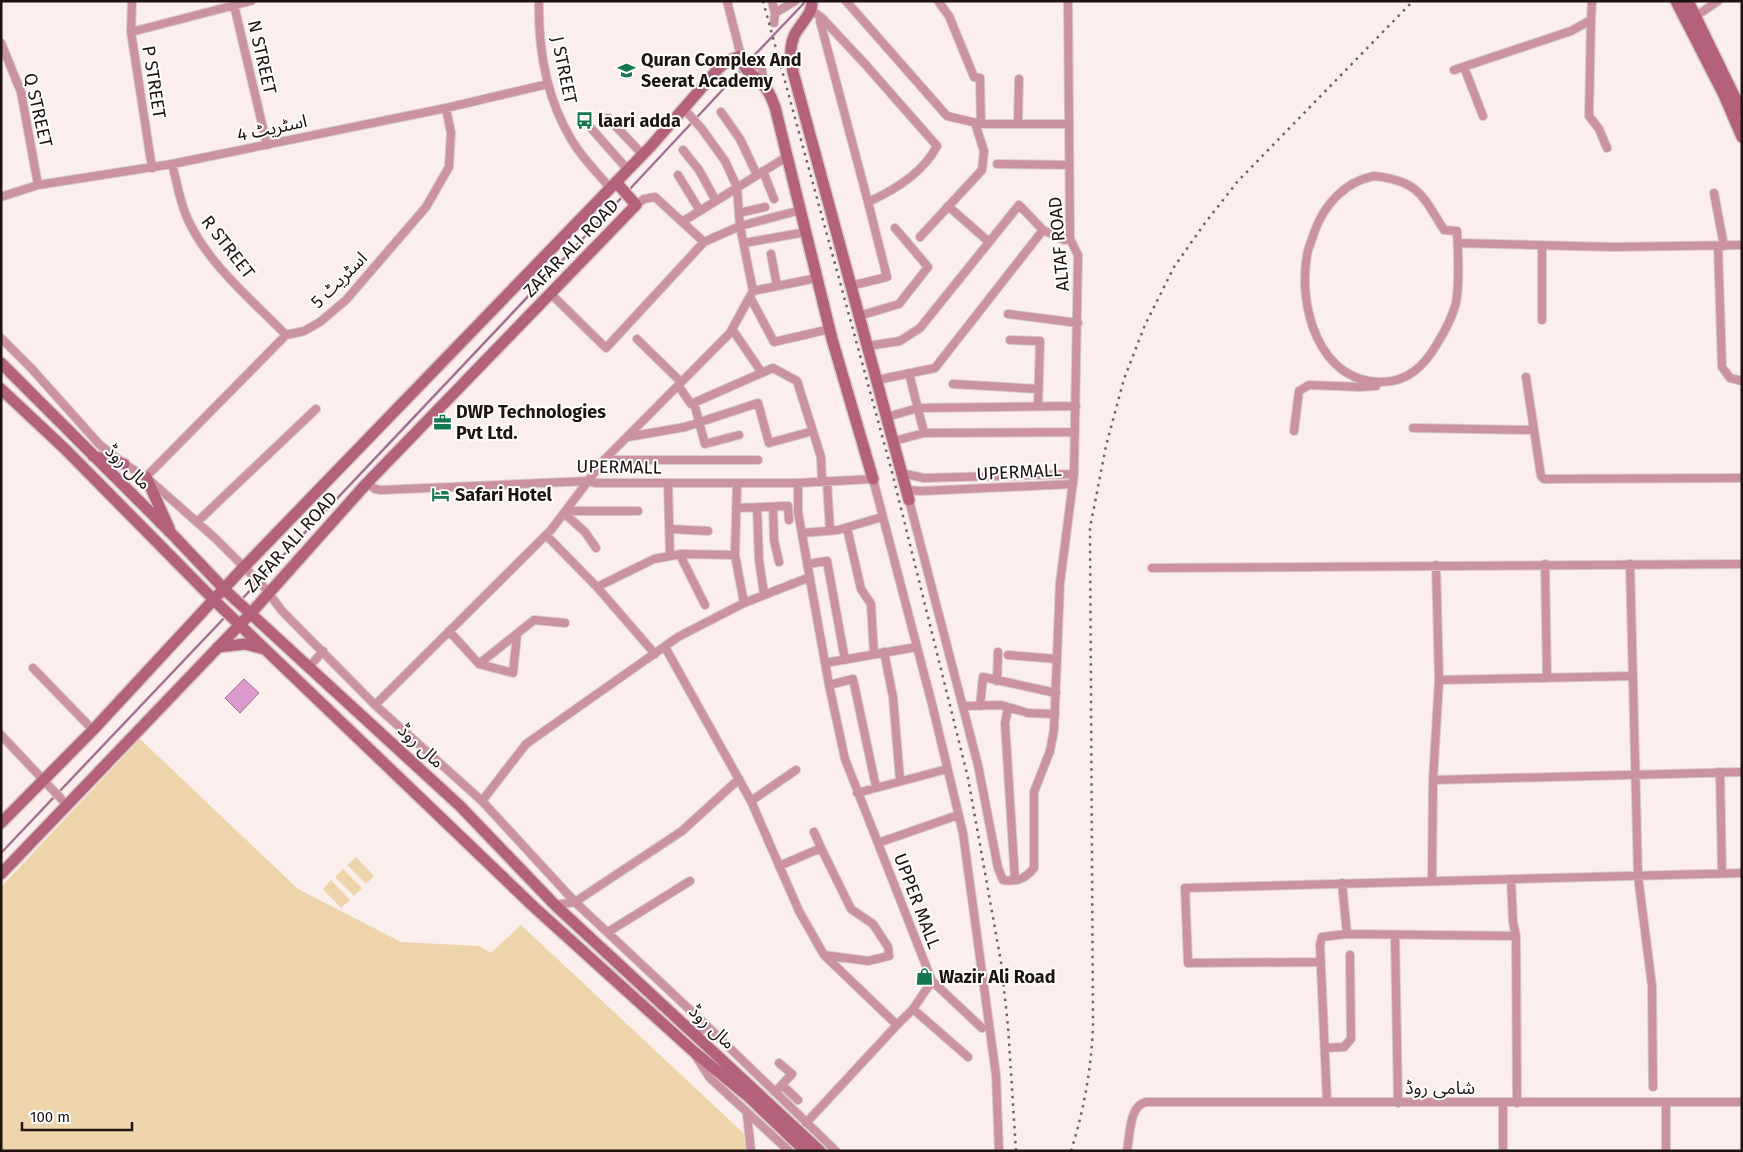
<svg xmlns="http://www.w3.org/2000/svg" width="1743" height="1152" viewBox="0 0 1743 1152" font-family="'Fira Sans','Noto Sans Arabic',sans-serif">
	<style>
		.green { fill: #edd4ab }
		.water { fill: #da9acc; stroke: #a27294 }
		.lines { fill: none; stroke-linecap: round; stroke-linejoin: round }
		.stream { stroke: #a27294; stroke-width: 2.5 }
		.street-casing { stroke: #d8cbc9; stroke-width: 10 }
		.secondary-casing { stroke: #d8cbc9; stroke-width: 14 }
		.street { stroke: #cb92a2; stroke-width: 8 }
		.secondary { stroke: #b4627b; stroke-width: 11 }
		.rail { stroke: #716563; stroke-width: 2.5; stroke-dasharray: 2.5 5; stroke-linecap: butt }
		.labels { text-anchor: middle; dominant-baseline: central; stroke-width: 4; stroke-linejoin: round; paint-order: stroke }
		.street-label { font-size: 18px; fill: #1e1311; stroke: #fff }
		.poi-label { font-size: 18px; font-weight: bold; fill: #1e1311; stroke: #fff; text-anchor: start }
	</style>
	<rect width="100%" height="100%" fill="#fceeec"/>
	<!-- green -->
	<path class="green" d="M140,739l158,150 103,53 78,4 12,7 30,-28 233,218v8h-753v-264z
		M356,857l18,19 -8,8 -19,-19z
		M343,869l19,19 -8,8 -19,-19z
		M331,880l19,20 -9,8 -18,-19z"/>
	<!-- water -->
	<path class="water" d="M244,679l15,14 -19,20 -15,-15z"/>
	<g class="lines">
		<!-- stream -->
		<path class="stream" d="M747,63l59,-62
			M628,191l114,-122
			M242,599l382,-404
			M1,853l225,-237"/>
		<defs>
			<path id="street" d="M132,1l-1,31 21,136
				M539,1c-1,49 7,96 32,138 10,18 26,33 39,49
				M727,1l14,55
				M772,1l3,12 -1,10
				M846,1l101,115 34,8
				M938,1l11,15 25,61 6,1 1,46h88
				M234,5l33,140
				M811,10l11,8 43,46 72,82c-14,27 -42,44 -69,56l-48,-181 2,-3
				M775,13l20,-12
				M1696,16l22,-15
				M1591,20l-2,96 10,13 8,19
				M131,32l120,-31
				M1,43l20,49 17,93
				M1464,67l19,49
				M1454,70l117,-39 20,-11 1,-19
				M748,73l9,-10 4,1 3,20
				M721,112l19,27 17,36
				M608,118l35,37
				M1018,123l1,-44
				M590,127l38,43
				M683,150l16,20 17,31
				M172,164c5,18 8,39 16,56 21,45 64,80 98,115
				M997,164l72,1
				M763,171l11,28
				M678,175l22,36
				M1374,176c45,5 48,19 70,54l13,1c1,23 3,49 -1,72 -4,15 -11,28 -19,41 -13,22 -29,38 -56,38 -63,0 -83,-77 -74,-127 1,-7 5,-15 7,-22 10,-28 30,-51 60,-57z
				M1714,193l10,53
				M1,197l37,-12 134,-21 274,-56 102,-24
				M636,205l8,-6 11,-2 49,45 36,-16 61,-16
				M948,206l41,36
				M739,213l26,-6
				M682,222l106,-66
				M920,237l62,-67 2,-19 -9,-28
				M744,243l62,-11
				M1458,243l155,4 129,-2
				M1542,246v74
				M1718,246l4,121 8,11 12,3
				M771,254l6,32
				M850,286l37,-9 -19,-75
				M753,291l64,-13
				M551,294l55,54 98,-106
				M750,297l24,45 56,-13
				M1008,314l70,9
				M859,316l40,-12 29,-37 -33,-39
				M732,329l30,44
				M1,338l30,30 69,77 24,19 22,13 70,62 49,49 17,23 93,94 107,96 93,101 131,123
				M637,339l44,43
				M1010,340l30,1 -2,65
				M868,346l32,-5 20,-13 99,-123 24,25
				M909,373l15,60
				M1526,377l15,99 3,3 198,-1
				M877,380l58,-12 108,-138 21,10 6,-1
				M953,384l85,5
				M678,385l13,19 82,-36 24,13 24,76 1,24
				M694,403l11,41 34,-9
				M887,417l31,-9 158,-2
				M1413,428l120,2
				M1294,431l5,-40 10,-6 51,2 16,-1
				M628,437l57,-10 73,-24 11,40 44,-12
				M894,441l30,-8 151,-1
				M604,460h154
				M901,473l23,5 150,-4
				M146,477l140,-142 18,-4 16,-9 26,-22 80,-93 23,-40 2,-34 -5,-25
				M827,481l3,50
				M367,483l8,6 6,1 208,-9 6,2h203l75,-4 59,225 31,129 33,242 3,76
				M737,483l-2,72 9,48
				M668,484l2,72
				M906,490l16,1 151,-7
				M909,500l69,265 20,103 5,12c14,2 22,-1 31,-12v-76l16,-41 4,-21 6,-147 14,-109 4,-219 -8,-16 -2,-238
				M757,507l2,53 5,34
				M773,507l1,33 5,22
				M736,508l52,-2 1,14
				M568,509l5,2h65
				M565,514l20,18 11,16
				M197,522l119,-113
				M847,528l14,61 10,15 3,50
				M671,529l37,2
				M802,533l36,-3 44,-13
				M546,535l51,52 58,67
				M680,555l25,50
				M808,564l19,-3 18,99
				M1545,564l2,114
				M1630,564l8,312 14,110 1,101
				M1152,568l590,-4
				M597,587l57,-28 27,-5 54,1
				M449,631l30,33 34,9 4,-39
				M665,647l86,154 48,110 25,44 73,70 16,-16 19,-28 -87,-222 -16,-74 -31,-173v-29
				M884,652l9,45 7,83
				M1008,655l49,4
				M825,663l92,-16
				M479,664l55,-44 31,3
				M310,666l13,-15
				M33,668l60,62
				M1439,680l193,-4
				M997,681l1,-29
				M829,685l24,-6 23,108
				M375,705l176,-175 53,-70 126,-127 23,-42 -13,-65 -3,-39 -12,-26 -23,-32 -17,-19
				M964,706l37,-1 27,8 27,1
				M980,706l3,-29 73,16
				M1008,708l-3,15 10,157
				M1,735l65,69
				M1720,772l2,101
				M1433,780l309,-8
				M857,793l90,-24
				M482,801l44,-57 152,-107 66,-34 66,-26
				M751,801l45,-31
				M814,832l7,16
				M878,843l80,-28
				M779,866l42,-18 30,61 22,15 15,23 1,9 -21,5 -44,-6
				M1511,879l2,43 3,14
				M1432,880l1,-100 6,-100 -3,-115
				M555,905l20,-3 107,-71 57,-52
				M608,932l82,-51
				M1347,934l169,2 1,167
				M1395,935l3,168
				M1321,962l-133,1 -3,-75 557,-15
				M932,981l50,47
				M913,1009l55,48
				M696,1036l10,-11 130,126
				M1325,1048l19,-1 7,-8 -1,-84
				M695,1055l15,23 79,73
				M782,1085l16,15
				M775,1092l17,-18 -13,-11
				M1327,1101l-7,-156 2,-8 25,-3 -5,-51
				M1503,1102v49
				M1666,1103v48
				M747,1114l4,37
				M806,1123l91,-98
				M1127,1151c3,-15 2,-47 20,-49h595"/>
			<path id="secondary" d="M812,1c1,13 -13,24 -18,35 -5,12 -3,23 -1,36l116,428
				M1676,1l48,94 18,42
				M1688,1l54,111
				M1,363l170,170 56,59 233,214 95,99 265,246
				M1,389l64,60 153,155 316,303 158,143 58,48 55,53
				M93,456l31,8
				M146,477l23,51
				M218,647l27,-3 19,5
				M1,823l92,-93 150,-162 408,-422 67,-77 9,-8 14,-5c2,17 14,18 23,30 6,6 8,14 11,21l57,232 41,140
				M1,874l250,-261 116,-130 269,-278 -20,-23"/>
		</defs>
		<!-- street casing -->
		<use href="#street" class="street-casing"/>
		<!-- secondary casing -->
		<use href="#secondary" class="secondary-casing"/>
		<!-- street -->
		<use href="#street" class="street"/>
		<!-- secondary -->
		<use href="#secondary" class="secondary"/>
		<!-- rail -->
		<path class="rail" d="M763,1l129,471 76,306 33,184 7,64 8,125
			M1071,1151c13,-41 20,-81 22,-124l-3,-499 16,-82 18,-67 21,-54 29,-58 31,-44 33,-42 175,-180"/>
	</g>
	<!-- icons -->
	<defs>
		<symbol id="school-bare" viewBox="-9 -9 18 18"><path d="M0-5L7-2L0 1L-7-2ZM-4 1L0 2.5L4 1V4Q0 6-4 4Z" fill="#16784f" stroke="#fff" stroke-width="2.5" paint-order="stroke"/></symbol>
		<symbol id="bus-bare" viewBox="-9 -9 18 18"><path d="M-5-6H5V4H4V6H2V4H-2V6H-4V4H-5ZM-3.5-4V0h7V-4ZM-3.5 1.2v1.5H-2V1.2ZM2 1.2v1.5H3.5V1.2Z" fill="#16784f" stroke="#fff" stroke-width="2.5" paint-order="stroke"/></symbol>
		<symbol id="office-bare" viewBox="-9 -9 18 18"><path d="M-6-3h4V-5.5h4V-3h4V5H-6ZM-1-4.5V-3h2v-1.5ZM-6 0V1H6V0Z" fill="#16784f" stroke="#fff" stroke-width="2.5" paint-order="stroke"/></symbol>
		<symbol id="hotel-bare" viewBox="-9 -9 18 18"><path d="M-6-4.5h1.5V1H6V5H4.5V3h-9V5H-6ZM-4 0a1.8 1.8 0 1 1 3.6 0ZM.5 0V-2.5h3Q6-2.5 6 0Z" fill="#16784f" stroke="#fff" stroke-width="2.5" paint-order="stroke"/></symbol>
		<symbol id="shop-bare" viewBox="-9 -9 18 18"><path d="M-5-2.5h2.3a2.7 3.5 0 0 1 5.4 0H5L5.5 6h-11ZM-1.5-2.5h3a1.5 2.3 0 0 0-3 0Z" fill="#16784f" stroke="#fff" stroke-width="2.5" paint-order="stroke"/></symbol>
	</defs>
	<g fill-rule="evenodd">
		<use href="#school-bare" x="614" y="58" width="25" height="25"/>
		<use href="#bus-bare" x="572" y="108" width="25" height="25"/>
		<use href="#office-bare" x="430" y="410" width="25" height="25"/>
		<use href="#hotel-bare" x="428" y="482" width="25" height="25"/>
		<use href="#shop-bare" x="912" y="964" width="25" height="25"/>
	</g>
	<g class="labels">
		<!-- street labels -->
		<g class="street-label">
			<text transform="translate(262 57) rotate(77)">N STREET</text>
			<text transform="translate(564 70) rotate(78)">J STREET</text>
			<text transform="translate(154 82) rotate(81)">P STREET</text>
			<text transform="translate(38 110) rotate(77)">Q STREET</text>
			<text transform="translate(272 128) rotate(-12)">اسٹریٹ 4</text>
			<text transform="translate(1059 244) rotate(-95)">ALTAF ROAD</text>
			<text transform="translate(228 247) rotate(52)">R STREET</text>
			<text transform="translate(571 248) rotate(-46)">ZAFAR ALI ROAD</text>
			<text transform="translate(339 280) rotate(-45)">اسٹریٹ 5</text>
			<text transform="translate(128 467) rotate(44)">مال روڈ</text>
			<text transform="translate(619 467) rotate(1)">UPERMALL</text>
			<text transform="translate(1019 472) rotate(-3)">UPERMALL</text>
			<text transform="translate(291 542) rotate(-48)">ZAFAR ALI ROAD</text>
			<text transform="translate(421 746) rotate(43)">مال روڈ</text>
			<text transform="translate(917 901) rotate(69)">UPPER MALL</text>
			<text transform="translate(712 1027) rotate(43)">مال روڈ</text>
			<text x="1440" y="1088">شامی روڈ</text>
		</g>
		<!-- poi labels -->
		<g class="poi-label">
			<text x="641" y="60">Quran Complex And<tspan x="641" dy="21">Seerat Academy</tspan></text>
			<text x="598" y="121">laari adda</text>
			<text x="456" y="412">DWP Technologies<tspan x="456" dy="21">Pvt Ltd.</tspan></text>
			<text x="455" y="495">Safari Hotel</text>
			<text x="939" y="977">Wazir Ali Road</text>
		</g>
	</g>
	<!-- border -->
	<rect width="1743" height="1152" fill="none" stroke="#1e1311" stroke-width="5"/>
	<!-- scale -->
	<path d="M22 1122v8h110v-8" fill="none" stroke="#1e1311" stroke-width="2.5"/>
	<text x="30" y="1122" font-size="15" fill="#1e1311" stroke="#ffffff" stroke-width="4" paint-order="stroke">100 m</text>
</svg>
